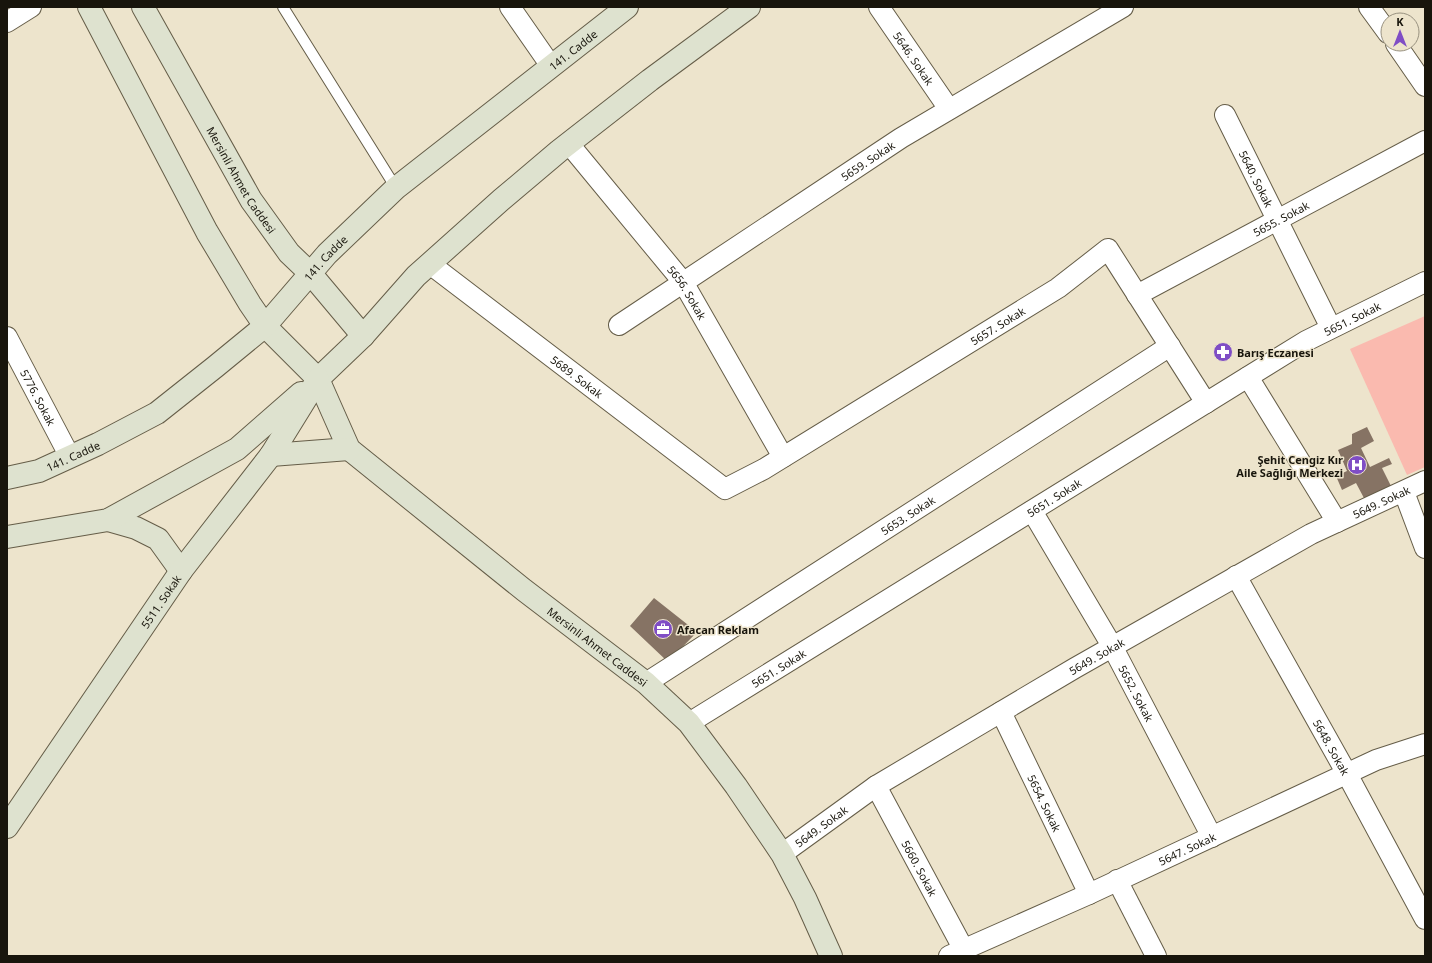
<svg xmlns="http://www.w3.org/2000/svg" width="1432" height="963" viewBox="0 0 1432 963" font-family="'Noto Sans',sans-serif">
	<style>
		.green { fill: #fabaaf }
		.building { fill: #867364 }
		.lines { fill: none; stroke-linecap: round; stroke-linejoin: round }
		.lane-casing { stroke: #655d48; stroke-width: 12 }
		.street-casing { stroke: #655d48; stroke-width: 22 }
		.secondary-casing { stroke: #655d48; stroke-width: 24 }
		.lane { stroke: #fff; stroke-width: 10 }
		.street { stroke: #fff; stroke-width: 20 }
		.secondary { stroke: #dee2cf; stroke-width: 22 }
		.labels { text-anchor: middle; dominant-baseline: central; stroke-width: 3; stroke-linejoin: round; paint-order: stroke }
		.street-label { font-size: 11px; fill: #18150c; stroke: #ede4cc }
		.poi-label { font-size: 11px; font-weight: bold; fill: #18150c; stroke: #ede4cc; text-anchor: start }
	</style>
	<rect width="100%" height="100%" fill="#ede4cc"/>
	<!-- green -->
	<path class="green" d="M1425,316v151l-18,8 -57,-126z"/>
	<!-- building -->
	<path class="building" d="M1367,427l7,14 -13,7 9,19 19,-9 3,6 -10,4 10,20 -27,12 -9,-17 -14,7 -6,-14 11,-5 -9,-21 14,-6v-10z
		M654,598l43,34 -29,30 -38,-36z"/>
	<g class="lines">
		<defs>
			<path id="lane" d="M283,7l113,181"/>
			<g id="street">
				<path d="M510,7l41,59"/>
				<path id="s1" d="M879,7l70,102"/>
				<path d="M1369,7l19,26"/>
				<path d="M7,22l24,-15"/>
				<path d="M1396,44l29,42"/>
				<path id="s2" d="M1225,115l106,213"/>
				<path id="s3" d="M569,144l114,138 100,175"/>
				<path id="s4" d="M430,264l295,225 39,-20 294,-181 50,-39 98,154"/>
				<path id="s5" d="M1137,295l288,-154"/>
				<path id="s6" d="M619,325l282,-187 222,-131"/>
				<path id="s7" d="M7,337l63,120"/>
				<path d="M1248,377l89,145"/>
				<path d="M1404,492l21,56"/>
				<path id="s8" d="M1032,511l80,135 100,191"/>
				<path id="s9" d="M1236,576l111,198 78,145"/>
				<path id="s10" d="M646,683l524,-337"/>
				<path id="s11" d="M1001,712l88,182"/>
				<path id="s12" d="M689,723l617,-382 119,-59"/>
				<path id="s13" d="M876,786l88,164"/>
				<path id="s14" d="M782,854l94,-68 199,-118 236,-134 114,-53"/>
				<path d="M1117,880l39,76"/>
				<path id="s15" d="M949,956l140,-62 287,-134 49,-16"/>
			</g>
			<g id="secondary">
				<path d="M89,7l118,225 43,72 15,22 53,53 45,-43 53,-60 85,-76 58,-49 91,-71 99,-73"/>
				<path id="s16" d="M143,7l108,193 38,53 22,21 52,62"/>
				<path id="s17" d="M318,379l31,70 175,141 122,93 43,40 47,63 46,68 23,44 26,58"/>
				<path d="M271,455l78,-6"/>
				<path id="s18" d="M7,478l32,-7 59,-27 59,-31 58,-46 50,-41 62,-72 69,-66 231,-181"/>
				<path d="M108,520l28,8 22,11 23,32"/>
				<path d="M7,537l101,-17 129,-71 64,-56"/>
				<path id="s19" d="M7,827l174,-256 90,-116 47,-76"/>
			</g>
		</defs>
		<!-- lane casing -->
		<use href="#lane" class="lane-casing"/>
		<!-- street casing -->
		<use href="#street" class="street-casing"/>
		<!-- secondary casing -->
		<use href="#secondary" class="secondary-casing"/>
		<!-- lane -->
		<use href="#lane" class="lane"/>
		<!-- street -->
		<use href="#street" class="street"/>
		<!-- secondary -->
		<use href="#secondary" class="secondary"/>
	</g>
	<!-- icons -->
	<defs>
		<symbol id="pharmacy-disc" viewBox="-11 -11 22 22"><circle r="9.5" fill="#7f4dc5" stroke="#ede4cc"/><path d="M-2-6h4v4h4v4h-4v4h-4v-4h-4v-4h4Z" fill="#fff"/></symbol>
		<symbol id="hospital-disc" viewBox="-11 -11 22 22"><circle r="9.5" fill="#7f4dc5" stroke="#ede4cc"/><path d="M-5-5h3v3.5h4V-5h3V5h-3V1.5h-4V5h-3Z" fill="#fff"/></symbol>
		<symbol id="office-disc" viewBox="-11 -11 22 22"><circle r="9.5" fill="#7f4dc5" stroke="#ede4cc"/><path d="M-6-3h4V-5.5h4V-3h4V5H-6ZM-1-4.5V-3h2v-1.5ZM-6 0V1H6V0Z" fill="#fff"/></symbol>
	</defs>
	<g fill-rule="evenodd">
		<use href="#pharmacy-disc" x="1212" y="341" width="22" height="22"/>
		<use href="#hospital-disc" x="1346" y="454" width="22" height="22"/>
		<use href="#office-disc" x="652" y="618" width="22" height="22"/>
	</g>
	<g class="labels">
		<!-- street labels -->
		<g class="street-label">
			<text stroke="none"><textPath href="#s18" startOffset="718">141. Cadde</textPath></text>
			<text stroke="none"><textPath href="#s1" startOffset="62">5646. Sokak</textPath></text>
			<text stroke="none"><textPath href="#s6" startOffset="298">5659. Sokak</textPath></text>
			<text stroke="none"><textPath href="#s2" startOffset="71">5640. Sokak</textPath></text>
			<text stroke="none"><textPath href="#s16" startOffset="199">Mersinli Ahmet Caddesi</textPath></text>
			<text stroke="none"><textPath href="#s5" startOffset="163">5655. Sokak</textPath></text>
			<text stroke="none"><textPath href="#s18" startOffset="394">141. Cadde</textPath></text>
			<text stroke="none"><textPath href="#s3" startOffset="190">5656. Sokak</textPath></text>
			<text stroke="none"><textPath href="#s12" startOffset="777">5651. Sokak</textPath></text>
			<text stroke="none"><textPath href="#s4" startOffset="689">5657. Sokak</textPath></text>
			<text stroke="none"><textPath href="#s4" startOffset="185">5689. Sokak</textPath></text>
			<text stroke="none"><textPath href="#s7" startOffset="68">5776. Sokak</textPath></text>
			<text stroke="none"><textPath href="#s18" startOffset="70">141. Cadde</textPath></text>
			<text stroke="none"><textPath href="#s12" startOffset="429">5651. Sokak</textPath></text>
			<text stroke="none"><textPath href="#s14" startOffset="696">5649. Sokak</textPath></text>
			<text stroke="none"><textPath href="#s10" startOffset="311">5653. Sokak</textPath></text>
			<text stroke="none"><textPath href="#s19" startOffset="273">5511. Sokak</textPath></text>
			<text stroke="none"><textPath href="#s17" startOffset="394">Mersinli Ahmet Caddesi</textPath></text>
			<text stroke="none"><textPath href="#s14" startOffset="372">5649. Sokak</textPath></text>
			<text stroke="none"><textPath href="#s12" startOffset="105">5651. Sokak</textPath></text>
			<text stroke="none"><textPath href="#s8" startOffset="210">5652. Sokak</textPath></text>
			<text stroke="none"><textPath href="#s9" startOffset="196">5648. Sokak</textPath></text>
			<text stroke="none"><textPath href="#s11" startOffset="101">5654. Sokak</textPath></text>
			<text stroke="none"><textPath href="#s14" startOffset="48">5649. Sokak</textPath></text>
			<text stroke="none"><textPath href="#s15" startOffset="261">5647. Sokak</textPath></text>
			<text stroke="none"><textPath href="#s13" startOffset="93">5660. Sokak</textPath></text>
		</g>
		<!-- poi labels -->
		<g class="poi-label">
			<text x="1237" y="352">Barış Eczanesi</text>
			<text x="1343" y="459" text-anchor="end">Şehit Cengiz Kır<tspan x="1343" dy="13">Aile Sağlığı Merkezi</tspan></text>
			<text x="677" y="629">Afacan Reklam</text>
		</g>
	</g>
	<!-- border -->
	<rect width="1432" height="963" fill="none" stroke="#18150c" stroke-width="16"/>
	<!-- north arrow -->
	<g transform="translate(1400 32)"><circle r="19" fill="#ede4cc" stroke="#98917f"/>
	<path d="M0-3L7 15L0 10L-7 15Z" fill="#7f4dc5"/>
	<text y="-6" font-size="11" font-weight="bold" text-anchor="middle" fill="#18150c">K</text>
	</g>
</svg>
